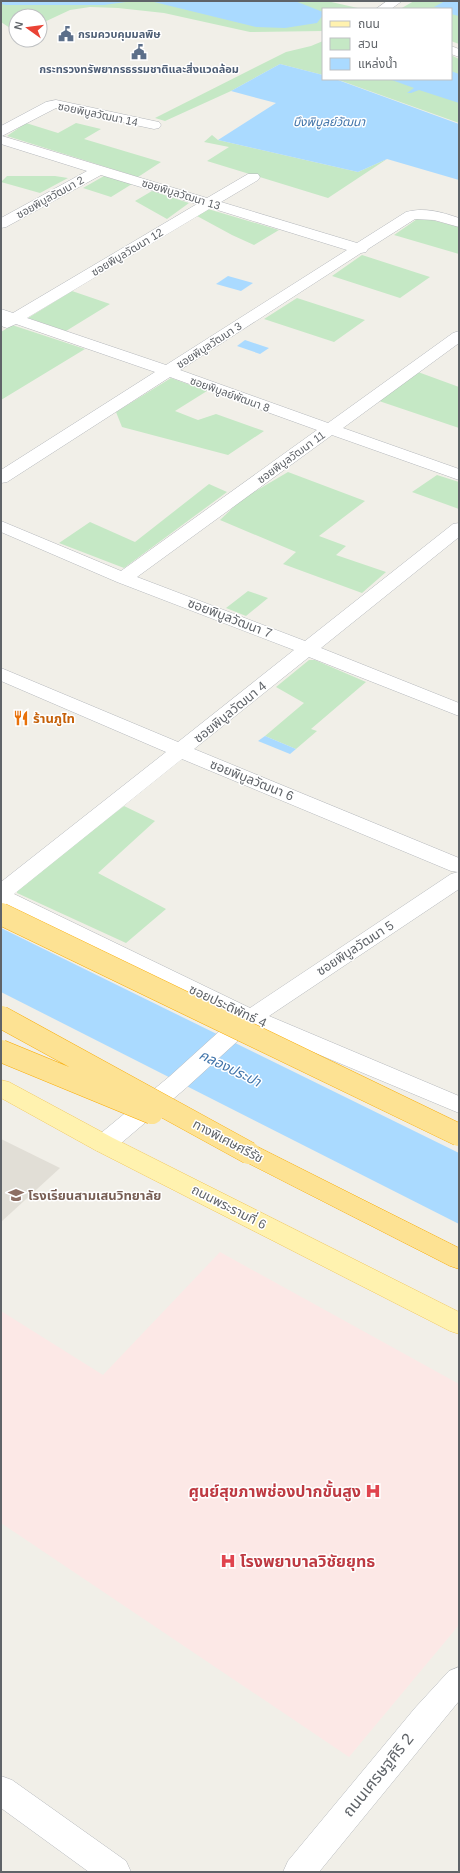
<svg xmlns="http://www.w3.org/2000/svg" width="460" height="1873" viewBox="0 0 460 1873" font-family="Arial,'Noto Sans Thai',sans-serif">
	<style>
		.education { fill: #e1ded6 }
		.medical { fill: #fce8e6 }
		.green { fill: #c5e8c5 }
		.water { fill: #aadaff }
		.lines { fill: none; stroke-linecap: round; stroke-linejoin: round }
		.minor-casing { stroke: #b5b8bc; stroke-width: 1 }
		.major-casing { stroke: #f2c960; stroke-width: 1 }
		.highway-casing { stroke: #f9ab00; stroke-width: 1 }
		.minor { fill: #fff; fill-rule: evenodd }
		.major { fill: #fff2af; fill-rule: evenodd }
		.highway { fill: #fde293; fill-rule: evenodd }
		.highway-bridge-casing { stroke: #f9ab00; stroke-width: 23; stroke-linecap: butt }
		.highway-bridge { stroke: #fde293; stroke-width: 22 }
		.labels { text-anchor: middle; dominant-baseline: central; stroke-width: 3; stroke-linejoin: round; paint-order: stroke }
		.far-service-label { font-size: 11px; font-weight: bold; fill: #4e5e75; stroke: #fff; text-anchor: start }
		.far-street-label { font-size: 11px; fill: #5f6368; stroke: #fff }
		.far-water-label { font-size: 12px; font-style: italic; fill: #4174aa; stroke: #fff }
		.street-label { font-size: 13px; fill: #5f6368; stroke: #fff }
		.food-label { font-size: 13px; font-weight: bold; fill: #c56008; stroke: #fff; text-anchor: start }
		.education-label { font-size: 13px; font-weight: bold; fill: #785e54; stroke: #fff; text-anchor: start }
		.water-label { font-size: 14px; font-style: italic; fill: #4174aa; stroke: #fff }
		.near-health-label { font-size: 16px; font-weight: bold; fill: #be3a42; stroke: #fff; text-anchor: end }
		.near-street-label { font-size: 16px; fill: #5f6368; stroke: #fff }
	</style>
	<rect width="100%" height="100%" fill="#f1efe8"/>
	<!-- education -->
	<path class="education" d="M1,1139l59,29 -59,54z"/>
	<!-- medical -->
	<path class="medical" d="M220,1252l239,132v241l-110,132 -348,-234v-212l102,64z"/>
	<!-- green -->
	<path class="green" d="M1,1h326l35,8h-39v22l-73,1 -86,-19 -46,-5 -28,-1 -20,3 -30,14v-8h-24v19l-3,2 -3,-9 -9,-6z
		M414,1h45v43l-8,-3v-32h-51z
		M323,41v34l-43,-11 -49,27 -66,30 -10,-3 131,-66 25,-6z
		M451,55l8,4v64l-123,-44h115z
		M26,123l32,10 18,-10 25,6 -17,10 77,23 -23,15 -131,-41z
		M212,135l6,5 140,32 29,-13 -59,39 -121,-37 22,-14 -25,-5z
		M7,176h48l13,2 -28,15 -39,-11z
		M104,176l28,8 -21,13 -28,-9z
		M152,191l37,12 -22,16 -32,-18z
		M208,209l71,21 -25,15 -22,-10 -35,-19z
		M420,217l39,10v27l-65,-19z
		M362,255l68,22 -30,21 -68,-22z
		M72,291l38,13 -44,27 -38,-13z
		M297,298l68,22 -31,22 -70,-23z
		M12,325l73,24 -84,51v-68z
		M418,372l41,15v41l-80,-27z
		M171,378l36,13 -32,20 23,9 18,-6 48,17 -36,24 -106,-28 -6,-15z
		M288,472l77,29 -46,35 27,10 -10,9 50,17 -24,21 -79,-29 13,-12 -76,-32 22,-21z
		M437,475l22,7v27l-47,-17z
		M209,484l18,8 -103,76 -65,-25 31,-21 45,20z
		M248,591l20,7 -22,18 -20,-8z
		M309,660h6l51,22 -55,47 6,2 -21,18 -31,-13 39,-33 -28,-16z
		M124,806l31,15 -57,52 68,36 -40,34 -109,-50v-6z"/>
	<!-- water -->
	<path class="water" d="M1,1h132l-29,4h-98l-5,-1z
		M150,1h145l28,11v3l-6,8 -32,5 -29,-1z
		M445,1h14v15l-8,-2v-5l-17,-2z
		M280,64l43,11v4l15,1 121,44v56l-72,-21 -29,13 -140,-32 58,-37 -45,-12z
		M451,71l8,3v29l-40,-13 -8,3h-4l7,-5 -25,-9h62z
		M228,276l25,7 -12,8 -25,-7z
		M245,340l24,8 -9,6 -23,-8z
		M265,736l31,13 -6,5 -32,-13z
		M1,928l458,225v71l-458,-232z"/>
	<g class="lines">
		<defs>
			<path id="minor" d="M387,1h15l-11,8h-15z
				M451,46l8,3v8l-8,-3z
				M56,100l98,21 5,1 2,3 -2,3 -5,1 -98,-21 -54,28 205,62 41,-24h10l2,3 -2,3 -37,22 136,41 49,-31c19,-5 35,0 53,6v9l-25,-7 -19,-1 -47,30 -2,3 -5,1 -181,117 148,53 125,-90 6,-2v12l-116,85 116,41v11l-127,-45 -195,142 168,64 148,-117 6,-1v14l-138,111 138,55v13l-150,-59 -115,92 265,109v31l-190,127 190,80v17l-206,-86 -67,61 -73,62 -9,3 -9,-3 -3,-6 3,-6 75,-62 64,-58 -233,-113v-23l165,-130 -165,-71v-13l177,74 116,-92 -177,-68 -116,-50v-11l120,50 196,-141 -147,-53 -163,105 -6,1v-13l154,-98 -139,-48 -9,4 -6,-2v-17l12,4 184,-109 -96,-29 -95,52 -5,1v-10l86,-47 -86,-27v-18l45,-24zM211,208l136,42 -181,115 -139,-47zM182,759l269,112 7,1 -7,2 -201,134 -236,-114z
				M459,1667v34l-140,171h-36l5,-11 127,-153 34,-37z
				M1,1776l11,4 114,81 5,11h-42l-88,-64z"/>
			<path id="major" d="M1,1080l8,2 104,56 346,174v22l-9,-3 -355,-181 -94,-52z"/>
			<path id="highway" d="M249,1144l9,3 201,101v21l-9,-3 -210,-107 -3,-6 3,-6z"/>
		</defs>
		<!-- minor casing -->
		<use href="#minor" class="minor-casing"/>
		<!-- major casing -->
		<use href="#major" class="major-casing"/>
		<!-- highway casing -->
		<use href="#highway" class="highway-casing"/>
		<!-- minor -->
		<use href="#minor" class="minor"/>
		<!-- major -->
		<use href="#major" class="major"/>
		<!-- highway -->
		<use href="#highway" class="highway"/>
		<defs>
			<path id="highway-bridge" d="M1,914l458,221
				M1,1017l248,136
				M1,1051l151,62"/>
		</defs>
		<!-- highway-bridge casing -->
		<use href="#highway-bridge" class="highway-bridge-casing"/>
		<!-- highway-bridge -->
		<use href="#highway-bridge" class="highway-bridge"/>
	</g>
	<!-- icons -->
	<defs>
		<symbol id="civic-bare" viewBox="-9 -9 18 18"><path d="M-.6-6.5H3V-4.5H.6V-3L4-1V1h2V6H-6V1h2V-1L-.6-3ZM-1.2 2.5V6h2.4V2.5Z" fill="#5c6f8a" stroke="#fff" stroke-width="2.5" paint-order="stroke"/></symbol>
		<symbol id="restaurant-bare" viewBox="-9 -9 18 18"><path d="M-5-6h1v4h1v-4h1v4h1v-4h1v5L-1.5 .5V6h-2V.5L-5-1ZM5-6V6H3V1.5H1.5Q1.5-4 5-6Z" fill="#e8710a" stroke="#fff" stroke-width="2.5" paint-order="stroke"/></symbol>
		<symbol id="school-bare" viewBox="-9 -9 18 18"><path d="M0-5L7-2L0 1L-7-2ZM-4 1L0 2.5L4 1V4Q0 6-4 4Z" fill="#8d6e63" stroke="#fff" stroke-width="2.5" paint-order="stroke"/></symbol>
		<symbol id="hospital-bare" viewBox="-9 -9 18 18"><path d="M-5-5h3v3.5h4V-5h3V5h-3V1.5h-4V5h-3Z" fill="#e0444e" stroke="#fff" stroke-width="2.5" paint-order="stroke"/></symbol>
	</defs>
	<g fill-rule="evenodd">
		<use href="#civic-bare" x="55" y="23" width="22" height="22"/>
		<use href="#civic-bare" x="128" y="41" width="22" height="22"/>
		<use href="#restaurant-bare" x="10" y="707" width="22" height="22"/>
		<use href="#school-bare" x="5" y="1184" width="22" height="22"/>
		<use href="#hospital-bare" x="362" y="1480" width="22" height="22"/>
		<use href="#hospital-bare" x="217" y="1550" width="22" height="22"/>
	</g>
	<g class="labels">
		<!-- far-service labels -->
		<g class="far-service-label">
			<text x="78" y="34">กรมควบคุมมลพิษ</text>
			<text x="139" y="69" text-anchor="middle">กระทรวงทรัพยากรธรรมชาติและสิ่งแวดล้อม</text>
		</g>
		<!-- far-street labels -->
		<g class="far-street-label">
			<text transform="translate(98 114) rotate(12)">ซอยพิบูลวัฒนา 14</text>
			<text transform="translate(181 194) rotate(17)">ซอยพิบูลวัฒนา 13</text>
			<text transform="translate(50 197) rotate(-29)">ซอยพิบูลวัฒนา 2</text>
			<text transform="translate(127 252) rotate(-31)">ซอยพิบูลวัฒนา 12</text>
			<text transform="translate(209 345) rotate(-33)">ซอยพิบูลวัฒนา 3</text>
			<text transform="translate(230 394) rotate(20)">ซอยพิบูลย์พัฒนา 8</text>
			<text transform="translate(291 457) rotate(-36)">ซอยพิบูลวัฒนา 11</text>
		</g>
		<!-- far-water labels -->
		<g class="far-water-label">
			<text x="329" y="122">บึงพิบูลย์วัฒนา</text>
		</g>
		<!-- street labels -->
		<g class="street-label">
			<text transform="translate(230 618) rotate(21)">ซอยพิบูลวัฒนา 7</text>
			<text transform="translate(230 712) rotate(-39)">ซอยพิบูลวัฒนา 4</text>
			<text transform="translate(252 780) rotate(22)">ซอยพิบูลวัฒนา 6</text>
			<text transform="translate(355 948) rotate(-33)">ซอยพิบูลวัฒนา 5</text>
			<text transform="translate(228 1006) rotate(25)">ซอยประดิพัทธ์ 4</text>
			<text transform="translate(228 1141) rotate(28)">ทางพิเศษศรีรัช</text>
			<text transform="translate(229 1207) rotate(27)">ถนนพระรามที่ 6</text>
		</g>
		<!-- food labels -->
		<g class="food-label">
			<text x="33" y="718">ร้านภูไท</text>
		</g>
		<!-- education labels -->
		<g class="education-label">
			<text x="28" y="1195">โรงเรียนสามเสนวิทยาลัย</text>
		</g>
		<!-- water labels -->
		<g class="water-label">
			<text transform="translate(230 1068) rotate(26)">คลองประปา</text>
		</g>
		<!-- near-health labels -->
		<g class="near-health-label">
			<text x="361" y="1491">ศูนย์สุขภาพช่องปากขั้นสูง</text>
			<text x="240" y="1561" text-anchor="start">โรงพยาบาลวิชัยยุทธ</text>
		</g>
		<!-- near-street labels -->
		<g class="near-street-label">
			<text transform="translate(378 1775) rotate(-51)">ถนนเศรษฐศิริ 2</text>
		</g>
	</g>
	<!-- border -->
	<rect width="460" height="1873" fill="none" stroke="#5f6368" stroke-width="4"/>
	<!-- legend -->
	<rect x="322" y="8" width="130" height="72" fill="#ffffff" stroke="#bfc1c3"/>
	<rect x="330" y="21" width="20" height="6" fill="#fff2af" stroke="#bfc1c3"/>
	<text x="358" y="28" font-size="12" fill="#5f6368">ถนน</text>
	<rect x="330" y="38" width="20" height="12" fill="#c5e8c5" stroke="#bfc1c3"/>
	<text x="358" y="48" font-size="12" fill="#5f6368">สวน</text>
	<rect x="330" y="58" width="20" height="12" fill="#aadaff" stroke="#bfc1c3"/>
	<text x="358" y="68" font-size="12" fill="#5f6368">แหล่งน้ำ</text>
	<!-- north arrow -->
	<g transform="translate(28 28) rotate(284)"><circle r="19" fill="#ffffff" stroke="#bfc1c3"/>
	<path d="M0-3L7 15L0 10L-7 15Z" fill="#ea4335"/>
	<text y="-6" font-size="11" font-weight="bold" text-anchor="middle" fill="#5f6368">N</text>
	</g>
</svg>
